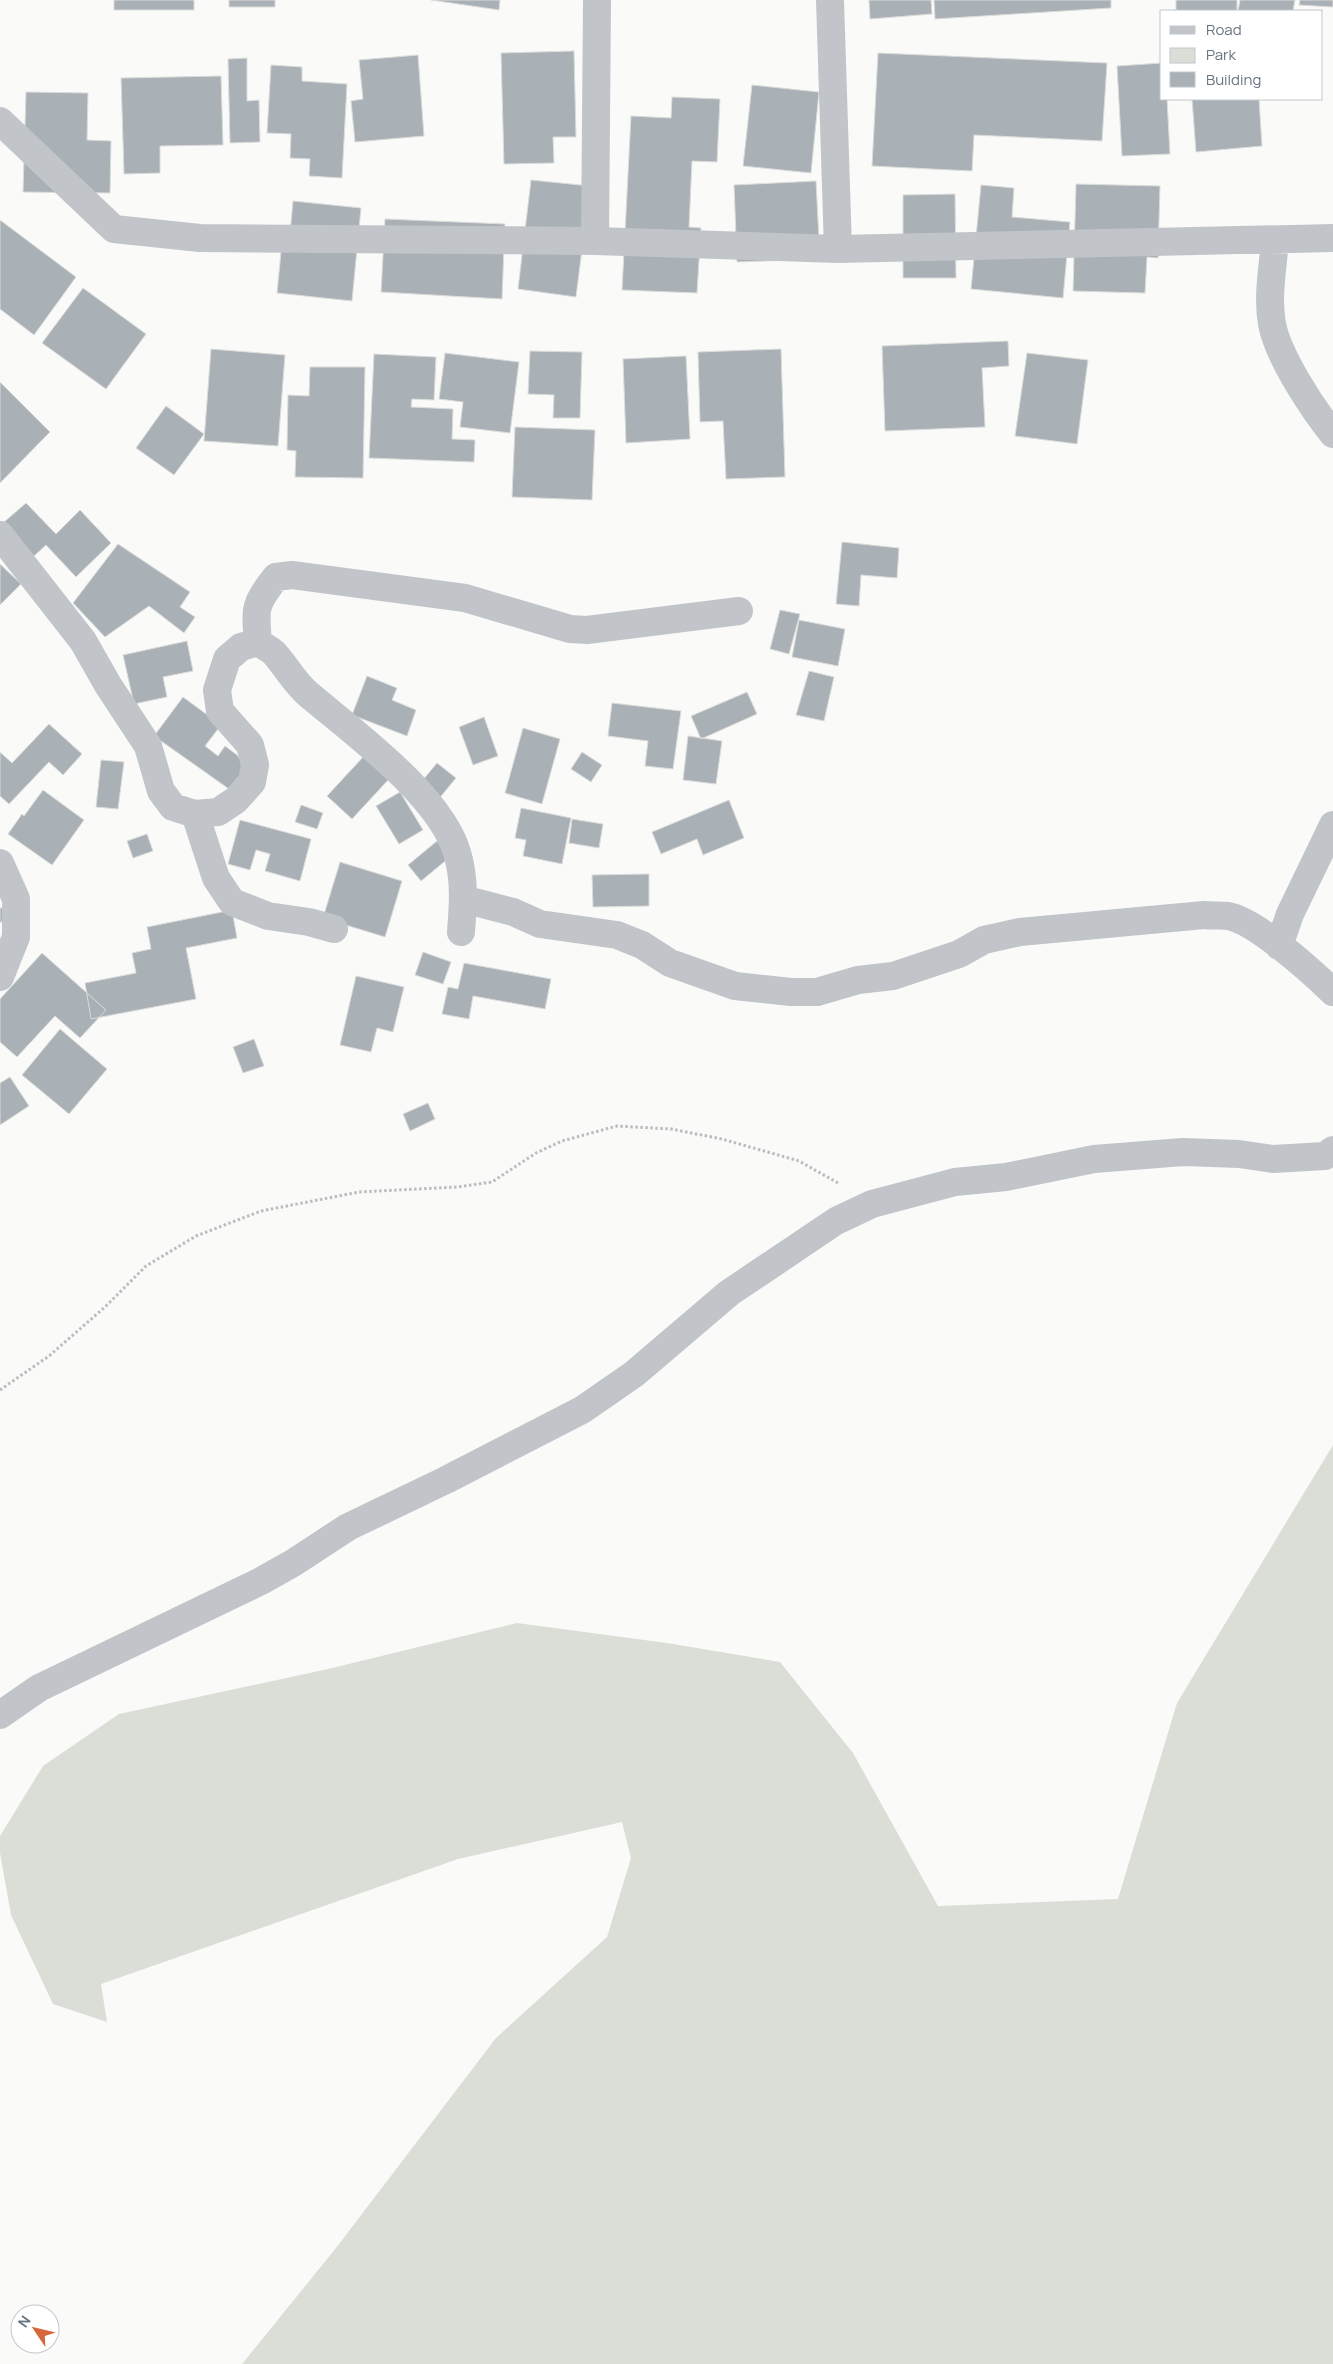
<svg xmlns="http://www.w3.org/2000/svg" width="1333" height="2364" viewBox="0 0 1333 2364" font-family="Manrope,sans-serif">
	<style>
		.green { fill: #daded7 }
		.building { fill: #a9b0b6; stroke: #dcdcda }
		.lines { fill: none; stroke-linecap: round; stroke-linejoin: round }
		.path { stroke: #babdc0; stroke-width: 3; stroke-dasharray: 2.5 2.5; stroke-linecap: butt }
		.minor { stroke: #c1c5c9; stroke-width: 28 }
	</style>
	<rect width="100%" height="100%" fill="#fafaf8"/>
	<!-- green -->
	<path class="green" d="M1333,1445v919h-1091l94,-116 160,-210 111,-101 24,-79 -9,-36 -164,37 -357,125 6,38 -54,-18 -42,-89 -11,-62v-17l43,-70 76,-52 209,-45 189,-46 150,20 113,19 73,91 85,153 180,-7 59,-196z"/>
	<!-- building -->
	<path class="building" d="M114,0h80v10h-80z
		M229,0h46v7h-46z
		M431,0h69l-1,10z
		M869,0h62l1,14 -62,5z
		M934,0h177v8l-176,11z
		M1176,0h61v11h-61z
		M1240,0h55l-2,11h-55z
		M1300,0h33v7l-34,-2z
		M574,51l2,86h-23l1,26 -50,1 -3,-111z
		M878,53l229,10 -5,78 -128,-6 -2,36 -100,-5z
		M418,55l6,81 -69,6 -4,-41 12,-2 -4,-39z
		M247,58v43l12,-1 1,42 -30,1 -2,-84z
		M1162,63v36h5l3,55 -48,2 -5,-90z
		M271,65l31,2v14l45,3 -5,94 -33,-2 1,-17 -20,-1 1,-24 -24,-1z
		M221,76l2,69 -63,1v27l-36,1 -3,-96z
		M752,85l67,7 -8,81 -68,-7z
		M26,92l62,1 -1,47 24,1 -1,52 -87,-1z
		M672,97l48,2 -3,63 -25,-1 -3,66 12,1 -4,65 -75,-3 9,-174 40,2z
		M1192,99h67l3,47 -66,6z
		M531,180l59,6 -14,111 -58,-8z
		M816,181l4,78 -83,3 -3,-77z
		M1076,184l84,2 -2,72 -11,-1 -2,36 -72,-2z
		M981,185l33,3 -2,29 58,5 -7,76 -92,-9z
		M955,194l1,84h-53v-83z
		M293,201l68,7 -9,93 -75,-8 6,-61 7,1z
		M385,219l120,5 -3,75 -121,-7z
		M0,220l76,57 -42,58 -34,-26z
		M83,288l63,46 -40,55 -64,-46z
		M1008,341l1,25 -27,2 3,59 -100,4 -3,-85z
		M211,349l74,6 -7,91 -74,-5z
		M781,349l4,128 -59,2 -3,-58 -23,1 -2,-70z
		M530,351l52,1 -2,66h-27l1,-23 -26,-1z
		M445,353l74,9 -9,71 -50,-6 3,-25 -24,-3z
		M1027,353l61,7 -11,84 -62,-8z
		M374,354l62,3 -2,43 -22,-1 -1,8 42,2 -1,30 23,1 -1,22 -105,-4z
		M686,356l4,83 -64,4 -3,-84z
		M310,367h55l-2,111 -68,-1 1,-26 -9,-1 1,-55 21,1z
		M0,382l50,50 -50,51z
		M166,406l38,28 -30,41 -38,-27z
		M515,427l80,3 -3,70 -80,-3z
		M26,503l30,31 24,-24 31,33 -35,34 -30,-32 -12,11 -31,-33z
		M842,542l57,6 -2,30 -36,-3 -2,31 -23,-2z
		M118,544l72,48 -10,15 15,10 -11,16 -35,-27 -44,31 -32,-34z
		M0,564l21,20 -21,21z
		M780,610l20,4 -11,40 -19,-5z
		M799,620l46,9 -7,37 -46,-9z
		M187,641l6,30 -30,6 4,20 -33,7 -11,-49z
		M809,671l25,6 -10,44 -28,-6z
		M367,676l30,12 -5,12 24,10 -9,26 -55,-21z
		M747,692l10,22 -56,25 -10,-23z
		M183,697l38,28 -16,21 13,10 7,-10 12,9 9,12 -17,22 -75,-53z
		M612,703l69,8 -8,58 -28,-3 3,-25 -40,-5z
		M484,717l14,39 -25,9 -14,-38z
		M49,724l33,30 -19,21 -14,-13 -40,42 -9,-8v-44l12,11z
		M523,728l37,11 -18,65 -37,-11z
		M688,736l34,5 -6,43 -33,-4z
		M582,752l20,13 -11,17 -20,-13z
		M364,756l25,23 -37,40 -25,-23z
		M101,760l23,2 -6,47 -22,-2z
		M437,763l19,15 -19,23 -19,-15z
		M43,790l41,30 -32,45 -44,-31 14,-20 2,2z
		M400,792l23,38 -24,14 -23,-38z
		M729,800l15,38 -41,17 -6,-16 -36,15 -9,-22z
		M301,805l22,8 -6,16 -22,-7z
		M521,808l50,10 -9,46 -39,-8 3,-16 -11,-2z
		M572,819l31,5 -4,24 -30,-5z
		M240,820l71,19 -11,42 -35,-10 5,-17 -14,-4 -6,20 -22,-6z
		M147,834l6,17 -20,7 -6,-17z
		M437,841l13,16 -29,24 -13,-16z
		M340,862l62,19 -17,56 -62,-19z
		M649,874v32l-56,1 -1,-32z
		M0,907l8,8 -8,8z
		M232,910l5,28 -51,10 10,51 -105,20 -6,-36 51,-10 -4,-20 19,-4 -4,-22z
		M423,952l28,10 -8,22 -28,-9z
		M42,953l64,57 -26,28 -25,-22 -38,41 -17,-15v-43z
		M464,963l87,16 -6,30 -72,-13 -4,23 -27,-5 6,-27 10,2z
		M356,976l48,11 -11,45 -16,-4 -6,24 -31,-7z
		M60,1029l47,40 -38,45 -47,-39z
		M254,1039l10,27 -21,7 -10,-26z
		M10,1077l19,29 -29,19v-42z
		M428,1103l7,16 -25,12 -7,-17z"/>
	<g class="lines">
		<!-- path -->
		<path class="path" d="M0,1390l49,-34 56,-49 41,-41 50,-30 65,-25 98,-19 98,-5 35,-5 44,-29 26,-12 55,-15 54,3 51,10 77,22 39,22"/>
		<!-- minor -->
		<path class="minor" d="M830,0l8,249
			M0,121l114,108 86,9 395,3 243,8 495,-11
			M1275,240c-2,27 -8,56 -3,84 6,32 40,84 61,110
			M595,241l2,-241
			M0,535l83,106 25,44 40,61 13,45 12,16 22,7 23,-2 18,-12 16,-18 3,-17 -5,-20 -30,-34 -3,-21 10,-31 14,-12 17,-5c5,4 12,7 16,11 12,13 20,29 34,41 46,39 135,103 150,162 7,25 5,51 3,76
			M258,642c-3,-34 -4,-37 18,-65l16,-2 173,23 105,31 17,1 152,-19
			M195,814l21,64 16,24 36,14 41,6 25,7
			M0,863l16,36v38l-16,40
			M463,899l50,13 27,12 77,11 25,10 28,18 65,23 56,6h26l41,-12 35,-4 66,-22 25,-14 36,-8 184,-17c8,1 16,0 24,1 28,5 83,55 105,76
			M1279,946l11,-32 43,-89
			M0,1715l39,-27 222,-107 32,-18 55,-36 98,-47 136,-70 52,-36 95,-81 107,-72 36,-17 83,-22 51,-5 88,-18 89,-7 56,2 34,5 52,-3 8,-6"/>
	</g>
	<!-- legend -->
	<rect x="1160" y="10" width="162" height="90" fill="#ffffff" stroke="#c2c7cc"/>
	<rect x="1170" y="26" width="25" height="8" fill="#c1c5c9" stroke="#c2c7cc"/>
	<text x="1206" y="35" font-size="15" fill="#667480">Road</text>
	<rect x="1170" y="48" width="25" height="15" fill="#daded7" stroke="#c2c7cc"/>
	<text x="1206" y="60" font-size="15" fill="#667480">Park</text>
	<rect x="1170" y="72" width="25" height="15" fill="#a9b0b6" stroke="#c2c7cc"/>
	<text x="1206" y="85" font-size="15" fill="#667480">Building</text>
	<!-- north arrow -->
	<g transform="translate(35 2329) rotate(305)"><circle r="24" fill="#ffffff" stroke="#c2c7cc"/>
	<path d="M0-4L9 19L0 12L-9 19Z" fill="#d6663c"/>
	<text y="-8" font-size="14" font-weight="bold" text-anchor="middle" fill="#667480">N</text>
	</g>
</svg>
